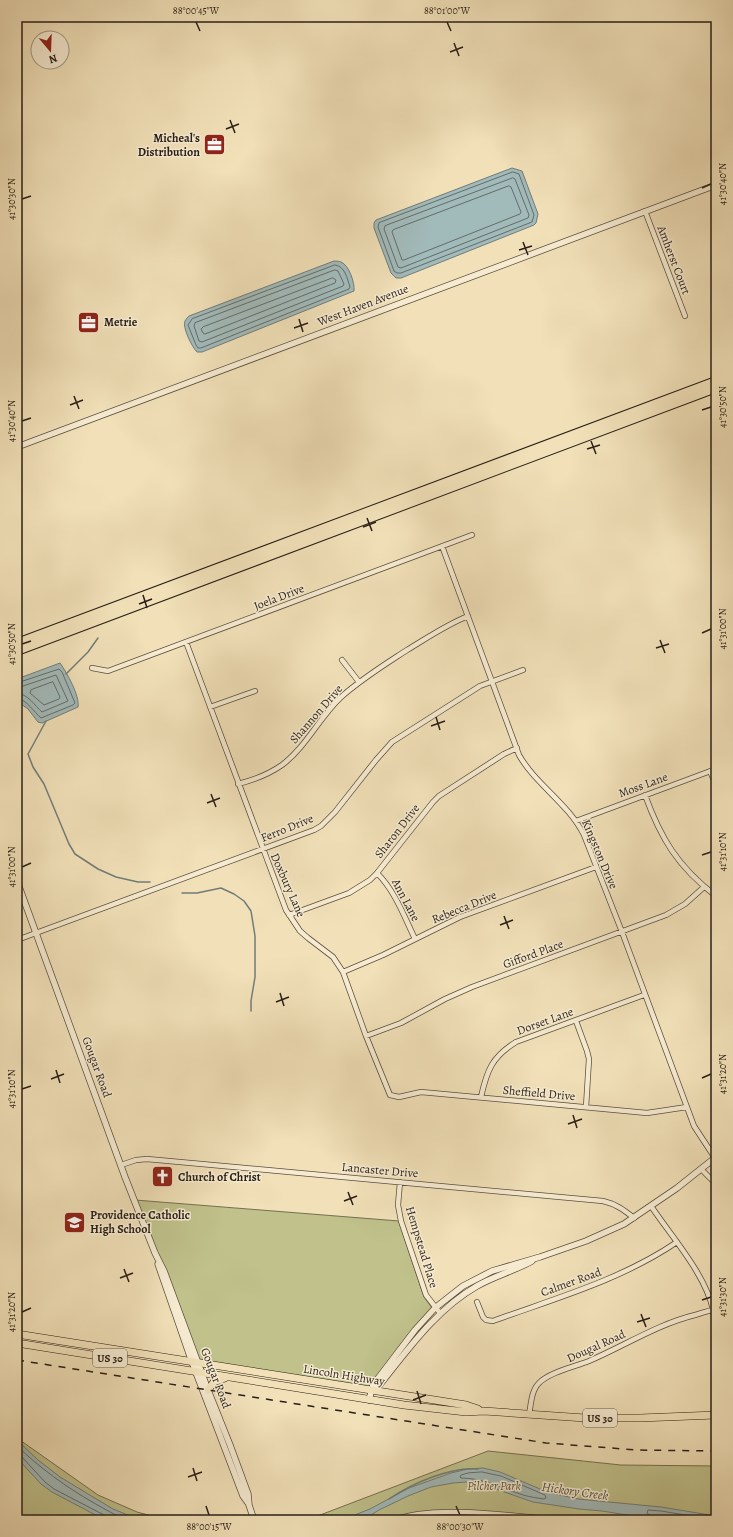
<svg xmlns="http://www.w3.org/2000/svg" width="733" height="1537" viewBox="0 0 733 1537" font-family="Alegreya,serif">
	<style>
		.green { fill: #c0c18b; stroke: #747051 }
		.water { fill: #a1baba; stroke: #717c79 }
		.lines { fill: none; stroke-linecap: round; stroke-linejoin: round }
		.shore { stroke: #656c68; stroke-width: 1 }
		.stream { stroke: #717c79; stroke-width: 1.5 }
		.minor-casing { stroke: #5b4f3f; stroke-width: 6 }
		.tertiary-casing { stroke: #5b4f3f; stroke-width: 7 }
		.primary-casing { stroke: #291f17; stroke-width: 8 }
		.motorway-casing { stroke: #291f17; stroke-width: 10 }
		.minor { stroke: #f6ebd1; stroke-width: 4.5 }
		.tertiary { stroke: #f6ebd1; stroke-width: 5.5 }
		.primary { stroke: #f1e0b8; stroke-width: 7 }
		.motorway { stroke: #f1e0b8; stroke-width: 8 }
		.rail { stroke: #291f17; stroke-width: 1.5; stroke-dasharray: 7 7; stroke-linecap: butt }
		.ticks { fill: none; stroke: #291f17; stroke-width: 1.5 }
		.labels { text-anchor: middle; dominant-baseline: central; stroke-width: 3; stroke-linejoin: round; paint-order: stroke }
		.shield { fill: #f6ebd1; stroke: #665c4f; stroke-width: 1 }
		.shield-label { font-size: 11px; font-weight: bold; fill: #291f17 }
		.poi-label { font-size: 12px; font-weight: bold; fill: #291f17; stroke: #f6ebd1; text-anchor: start }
		.street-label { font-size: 12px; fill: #291f17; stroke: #f6ebd1 }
		.park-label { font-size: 12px; font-style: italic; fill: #56503a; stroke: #f6ebd1 }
		.water-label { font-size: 13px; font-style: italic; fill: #4d4e48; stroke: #f6ebd1 }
		.neatline { fill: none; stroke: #291f17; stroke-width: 1.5 }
		.ticks-label { font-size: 10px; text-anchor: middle; fill: #291f17 }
	</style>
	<rect width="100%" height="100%" fill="#f1e0b8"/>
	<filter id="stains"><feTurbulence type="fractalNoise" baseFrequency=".005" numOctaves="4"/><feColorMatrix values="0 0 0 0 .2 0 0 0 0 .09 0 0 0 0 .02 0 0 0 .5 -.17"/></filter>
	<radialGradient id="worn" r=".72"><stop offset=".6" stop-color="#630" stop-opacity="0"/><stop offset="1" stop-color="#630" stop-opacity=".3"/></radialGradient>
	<!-- green -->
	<path class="green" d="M135,1200l264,21 25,76 8,11 -61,80 -171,-26z
		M17,1438l81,57 39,17 30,8h-150z
		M488,1451l133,14 95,1v54h-409z"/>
	<!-- water -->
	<path class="water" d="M512,168l10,3 16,43 -2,9 -2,2 -133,53h-5l-5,-5 -17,-45v-5l2,-3z
		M334,261c1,0 5,0 7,1 8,3 14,21 13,29l-152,61h-5c-5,-5 -15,-25 -12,-31 1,-2 3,-4 4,-5z
		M60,663c7,10 20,33 18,44l-36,16 -4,-1 -10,-13 -11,-8v-22z
		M17,1440l21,20 22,17 53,32 27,11h-35l-53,-28 -11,-8 -24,-26z
		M483,1468l17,4 47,20 31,7 83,8 55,9v4h-58l-56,-9 -23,-2 -46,-7 -46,-16 -21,-4 -13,1 -22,4 -23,9 -29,14 -16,10h-21l28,-11 39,-21 42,-15 17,-4z"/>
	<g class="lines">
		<!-- shore -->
		<path class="shore" d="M513,172l6,2 15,41 -2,7 -131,51h-4l-3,-2 -16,-44 1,-4z
			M513,178l2,1 14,36 -1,3 -127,50 -3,-1 -14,-38 1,-3z
			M509,186l2,1 10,25 -1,2 -116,46h-2l-10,-28 1,-2z
			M335,265c10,1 12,13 15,22l-1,2 -148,59h-3l-2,-3 -8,-20 4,-6z
			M335,270l3,1 6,13 -1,2 -141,56 -3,-1 -5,-15 1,-3z
			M333,278l3,2 -1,3 -130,51 -2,-1 -2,-4 2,-2z
			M53,682l7,15 -1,2 -15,6 -14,-12 1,-3z
			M17,683l42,-14 3,3 13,31 -2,2 -32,13c-7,-6 -14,-18 -24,-20
			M17,688l39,-13 12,26 -26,11c-7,-6 -14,-18 -25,-19
			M17,1446c23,22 49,41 77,57 11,6 22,13 33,17
			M17,1455l4,1 24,26 9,7 50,26 2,5
			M482,1472l19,4 44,19 1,3 -2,1c-7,-1 -14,-2 -21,-4 -21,-7 -40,-17 -62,-17l-1,-1 1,-2 7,-2z
			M652,1520l-1,-4 -4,-3 1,-3 13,1 55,9"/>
		<!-- stream -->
		<path class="stream" d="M66,674l22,-22 10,-14
			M46,721l-18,33 5,13 11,17 25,60 6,10 23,15 18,8 22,5h12
			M182,893h15l24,-5 13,6 10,7 7,10 4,25v41l-4,24v10
			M389,1499c22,-15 62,-33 89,-30"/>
		<defs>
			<path id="minor" d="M645,211l40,105
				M442,546l77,209c17,30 49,48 65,80l38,97 72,194 21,32
				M186,642l100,268 14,21 8,7 25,19 10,15 23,64 24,59 9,2 22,-5 226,21 40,-6
				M342,660l17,22
				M92,668l16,3 364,-136
				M210,707l45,-16
				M710,771l6,14
				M238,784c16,-4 31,-10 44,-19 24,-18 37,-47 58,-67 21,-19 44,-33 67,-48 20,-12 39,-25 61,-34
				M645,795c16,44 33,72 71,101
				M576,821l140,-52
				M377,873c18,18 27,43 38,66
				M289,915l60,-22 21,-13 7,-7 56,-71 6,-6 65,-42 13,-6
				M17,940l297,-110 7,-4 14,-14 41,-52 16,-18 88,-56 43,-16
				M343,972l40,-17 77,-38 136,-50
				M576,1021l11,30 2,8 -3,48
				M366,1036l35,-13 44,-24 27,-12 194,-72 19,-11 19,-17
				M481,1097c6,-27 11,-40 35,-55l128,-47
				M121,1165l15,-5 11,-1 456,42c13,3 21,9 31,17
				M701,1169l15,15
				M400,1182l-2,23 3,16 25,74 14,18
				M651,1206c20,30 55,69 62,104
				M477,1302l6,15 3,3 7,1c63,-23 128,-41 184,-79
				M529,1415c2,-10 2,-24 10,-32 11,-11 35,-16 50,-22 35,-15 69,-37 106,-46 7,-2 14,-5 21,-5
				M394,1520c41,-16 118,-4 163,0"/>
			<path id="tertiary" d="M17,447l699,-262
				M17,881l108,296 30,76 9,18 44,119 22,55 18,49 1,11 5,15
				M158,1264l34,98 51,134 5,7
				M373,1390l4,-2c30,-37 58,-78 100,-102 17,-10 37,-15 55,-25
				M369,1400l4,-15 42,-55 20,-22 28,-22 29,-15 48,-14 46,-16 38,-17 53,-36 39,-31"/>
			<path id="primary" d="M17,1334l449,71 12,4
				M17,1343l387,62 62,7 18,-1 101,7h55l76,-3
				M208,1390l6,-8 11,-4"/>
			<path id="motorway" d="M17,643l699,-262
				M17,651l699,-263"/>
		</defs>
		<!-- minor casing -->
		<use href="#minor" class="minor-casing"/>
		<!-- tertiary casing -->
		<use href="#tertiary" class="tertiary-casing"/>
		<!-- primary casing -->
		<use href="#primary" class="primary-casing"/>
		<!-- motorway casing -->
		<use href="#motorway" class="motorway-casing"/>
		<!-- minor -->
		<use href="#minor" class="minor"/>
		<!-- tertiary -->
		<use href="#tertiary" class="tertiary"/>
		<!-- primary -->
		<use href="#primary" class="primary"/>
		<!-- motorway -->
		<use href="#motorway" class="motorway"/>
		<!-- rail -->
		<path class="rail" d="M17,1360l529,83 91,7 79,1"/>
	</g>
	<!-- ticks -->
	<path class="ticks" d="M196,22l4,9M447,22l4,9M454,43l5,13M450,52l13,-5M230,120l5,13M226,129l13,-5M702,188l9,-4M22,199l9,-3M523,242l5,13M519,250l13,-4M299,319l4,13M294,328l14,-5M74,396l5,13M70,405l13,-5M702,410l9,-3M22,421l9,-3M591,441l5,13M587,449l13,-4M367,518l5,13M363,527l13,-5M143,595l4,13M139,604l13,-5M702,633l9,-4M660,640l5,13M22,644l9,-3M656,648l13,-4M436,717l4,13M431,726l14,-5M211,794l5,13M207,803l13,-5M702,855l9,-3M22,867l9,-4M504,916l5,13M500,925l13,-5M280,993l4,13M276,1002l13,-5M56,1070l4,13M702,1078l9,-4M51,1079l13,-5M22,1089l9,-3M573,1115l4,13M568,1124l14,-5M348,1192l5,13M344,1201l13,-5M124,1269l5,13M120,1278l13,-5M702,1300l9,-3M22,1312l9,-4M641,1314l5,13M637,1322l13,-4M417,1391l4,13M413,1400l13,-5M193,1468l4,13M188,1477l14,-5M206,1506l3,9M456,1506l4,9"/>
	<!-- icons -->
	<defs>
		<symbol id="office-square" viewBox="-11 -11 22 22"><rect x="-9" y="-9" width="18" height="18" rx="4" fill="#8f2418" stroke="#f6ebd1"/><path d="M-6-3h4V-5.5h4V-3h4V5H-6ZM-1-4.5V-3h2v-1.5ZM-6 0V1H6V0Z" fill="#fff"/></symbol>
		<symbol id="church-square" viewBox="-11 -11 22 22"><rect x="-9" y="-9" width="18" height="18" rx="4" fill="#8f2418" stroke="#f6ebd1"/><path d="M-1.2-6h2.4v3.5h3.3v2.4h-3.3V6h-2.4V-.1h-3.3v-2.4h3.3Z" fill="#fff"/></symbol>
		<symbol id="school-square" viewBox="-11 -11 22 22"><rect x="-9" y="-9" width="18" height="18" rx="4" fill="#8f2418" stroke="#f6ebd1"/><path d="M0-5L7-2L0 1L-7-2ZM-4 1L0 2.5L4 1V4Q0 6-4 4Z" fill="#fff"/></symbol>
	</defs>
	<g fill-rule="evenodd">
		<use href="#office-square" x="202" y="132" width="25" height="25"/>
		<use href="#office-square" x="76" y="310" width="25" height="25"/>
		<use href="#church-square" x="150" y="1164" width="25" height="25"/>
		<use href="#school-square" x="62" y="1210" width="25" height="25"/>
	</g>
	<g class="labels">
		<!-- shield labels -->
		<g class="shield">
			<rect x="93" y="1349" width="34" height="18" rx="3"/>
			<rect x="583" y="1409" width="34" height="18" rx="3"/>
		</g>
		<g class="shield-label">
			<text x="110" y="1358">US 30</text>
			<text x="600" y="1418">US 30</text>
		</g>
		<!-- poi labels -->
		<g class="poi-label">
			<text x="200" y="138" text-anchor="end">Micheal's<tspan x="200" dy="14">Distribution</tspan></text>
			<text x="104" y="322">Metrie</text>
			<text x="178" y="1177">Church of Christ</text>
			<text x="90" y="1215">Providence Catholic<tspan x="90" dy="14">High School</tspan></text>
		</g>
		<!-- street labels -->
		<g class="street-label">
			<text transform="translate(674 260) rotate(69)">Amherst Court</text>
			<text transform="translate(363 305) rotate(-21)">West Haven Avenue</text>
			<text transform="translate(279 597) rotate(-21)">Joela Drive</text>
			<text transform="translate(316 714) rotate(-49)">Shannon Drive</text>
			<text transform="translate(643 785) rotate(-20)">Moss Lane</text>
			<text transform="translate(287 828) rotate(-22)">Ferro Drive</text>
			<text transform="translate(397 831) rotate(-52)">Sharon Drive</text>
			<text transform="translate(600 854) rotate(67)">Kingston Drive</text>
			<text transform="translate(288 885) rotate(66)">Doxbury Lane</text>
			<text transform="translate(406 900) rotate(62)">Ann Lane</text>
			<text transform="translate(464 907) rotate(-22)">Rebecca Drive</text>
			<text transform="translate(533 954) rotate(-20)">Gifford Place</text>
			<text transform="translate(545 1021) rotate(-20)">Dorset Lane</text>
			<text transform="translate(97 1067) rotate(70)">Gougar Road</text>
			<text transform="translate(539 1093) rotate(5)">Sheffield Drive</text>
			<text transform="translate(380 1170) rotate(5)">Lancaster Drive</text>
			<text transform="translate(422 1247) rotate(73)">Hempstead Place</text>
			<text transform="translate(571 1282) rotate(-20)">Calmer Road</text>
			<text transform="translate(596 1346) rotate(-24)">Dougal Road</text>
			<text transform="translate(344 1375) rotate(9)">Lincoln Highway</text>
			<text transform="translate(216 1378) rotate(69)">Gougar Road</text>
		</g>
		<!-- park labels -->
		<g class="park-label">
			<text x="494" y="1486">Pilcher Park</text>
		</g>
		<!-- water labels -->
		<g class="water-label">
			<text transform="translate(575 1491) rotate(8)">Hickory Creek</text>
		</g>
	</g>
	<!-- margin -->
	<rect width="733" height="1537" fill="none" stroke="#f1e0b8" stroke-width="44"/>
	<!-- north arrow -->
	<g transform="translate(50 50) rotate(161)"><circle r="19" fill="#f6ebd1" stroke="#a49987"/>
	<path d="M0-3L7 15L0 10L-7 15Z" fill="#8f2418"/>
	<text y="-6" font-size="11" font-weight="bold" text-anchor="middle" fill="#291f17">N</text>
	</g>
	<rect x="22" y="22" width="689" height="1493" class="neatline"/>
	<g class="ticks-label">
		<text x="196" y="14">88°00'45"W</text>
		<text x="447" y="14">88°01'00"W</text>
		<text transform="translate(722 184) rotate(-90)" y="4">41°30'40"N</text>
		<text transform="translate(11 199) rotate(-90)" y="4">41°30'30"N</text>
		<text transform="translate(722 407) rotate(-90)" y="4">41°30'50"N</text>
		<text transform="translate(11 421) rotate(-90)" y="4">41°30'40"N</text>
		<text transform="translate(722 629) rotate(-90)" y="4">41°31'00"N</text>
		<text transform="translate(11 644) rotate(-90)" y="4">41°30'50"N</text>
		<text transform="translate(722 852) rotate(-90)" y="4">41°31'10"N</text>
		<text transform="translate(11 867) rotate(-90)" y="4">41°31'00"N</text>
		<text transform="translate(722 1074) rotate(-90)" y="4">41°31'20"N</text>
		<text transform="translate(11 1089) rotate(-90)" y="4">41°31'10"N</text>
		<text transform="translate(722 1297) rotate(-90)" y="4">41°31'30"N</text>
		<text transform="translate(11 1312) rotate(-90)" y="4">41°31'20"N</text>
		<text x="209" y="1530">88°00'15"W</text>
		<text x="460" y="1530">88°00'30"W</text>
	</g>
	<rect width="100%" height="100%" filter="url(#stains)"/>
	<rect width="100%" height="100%" fill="url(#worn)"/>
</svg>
